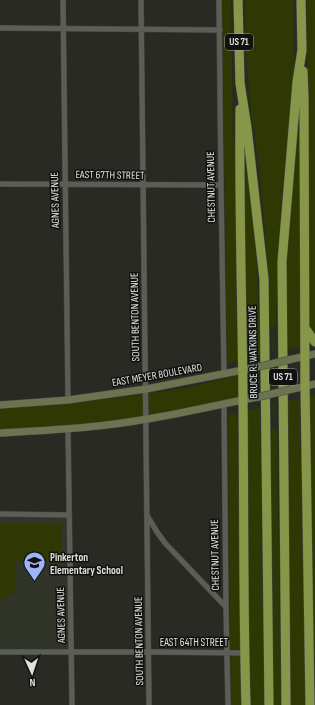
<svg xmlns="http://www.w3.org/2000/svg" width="315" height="705" viewBox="0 0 315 705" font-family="'Sofia Sans Condensed',sans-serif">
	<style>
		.built { fill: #313428 }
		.green { fill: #2f3802 }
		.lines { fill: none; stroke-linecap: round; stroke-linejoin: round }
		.minor-casing { stroke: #474842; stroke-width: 6 }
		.secondary-casing { stroke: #474842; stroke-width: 8 }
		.trunk-casing { stroke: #474842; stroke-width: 10 }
		.minor { stroke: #5b5e56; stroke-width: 5 }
		.secondary { stroke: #6b7351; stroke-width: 7 }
		.trunk { stroke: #869749; stroke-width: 9 }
		.secondary-bridge-casing { stroke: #474842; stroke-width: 8; stroke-linecap: butt }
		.secondary-bridge { stroke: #6b7351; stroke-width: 7 }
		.labels { text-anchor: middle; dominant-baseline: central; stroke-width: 3; stroke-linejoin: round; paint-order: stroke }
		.shield { fill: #11120f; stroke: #a2a39f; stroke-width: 1 }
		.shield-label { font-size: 10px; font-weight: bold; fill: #e0e1dd }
		.street-label { font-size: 11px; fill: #e0e1dd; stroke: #11120f }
		.poi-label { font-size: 11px; font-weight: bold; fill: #e0e1dd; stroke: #11120f; text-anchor: start }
	</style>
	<rect width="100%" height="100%" fill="#282a23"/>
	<!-- built -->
	<path class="built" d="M0,517l66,1 3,129 -3,3 -66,-1z"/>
	<!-- green -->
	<path class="green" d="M222,0h9l2,131 2,21 2,208v1l-10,3z
		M245,0h49v71l-15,158 -3,95 -2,1v3l-1,2 1,22h-2l1,-22 -3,-6c-2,-65 -7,-130 -16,-194h-1l-7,-72z
		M307,0h8v339l-6,-13 -1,-200z
		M298,131h1l3,215 -15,4c0,-29 -1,-57 0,-85 2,-45 7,-90 11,-134z
		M243,133l10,83 4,52 3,88 -13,3v-46l-3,-33z
		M236,376l3,2 1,20 -121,23 -56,6 -63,3v-22c53,-3 106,-8 158,-16 26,-3 52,-10 78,-16z
		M315,395v310h-2l-4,-307 1,-2z
		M300,399v43l3,39 3,224h-15l-4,-304z
		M275,404l-1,22 3,7 4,272h-7l-3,-261 1,-14 2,-4 -1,-21z
		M260,408l4,297h-14l-5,-294z
		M236,413l2,8 4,222c-1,5 -4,7 -9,7l-3,-2 -2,-233z
		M0,524h61l1,38h-47v31l-8,1 -1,5h-6z
		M233,655l6,1 3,3v46h-11l-1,-46z"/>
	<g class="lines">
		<defs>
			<path id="minor" d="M63,0l5,400
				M141,0l8,705
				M219,0l2,185 3,189
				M0,28l220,2
				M0,184l221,1
				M224,404l2,203 2,98
				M68,429l4,276
				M0,514l69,1
				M148,517l9,15 8,11 61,64
				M0,652h154l91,1"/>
			<path id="secondary" d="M288,360l27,-6
				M293,389l22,-5
				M0,405l68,-5 78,-11 107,-21
				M0,433c49,-3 98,-5 147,-14 37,-6 74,-15 111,-22"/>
			<path id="trunk" d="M238,0l2,83 7,45 17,151 5,426
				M303,71l1,28 1,288 5,318
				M240,109c-1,96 2,193 3,290 1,102 0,204 3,306
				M305,328l10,14
				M286,705l-4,-443 15,-180 5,-32 -1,-50"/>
		</defs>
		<!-- minor casing -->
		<use href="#minor" class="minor-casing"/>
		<!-- secondary casing -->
		<use href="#secondary" class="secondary-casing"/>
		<!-- trunk casing -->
		<use href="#trunk" class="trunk-casing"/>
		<!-- minor -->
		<use href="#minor" class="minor"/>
		<!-- secondary -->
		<use href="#secondary" class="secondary"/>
		<!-- trunk -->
		<use href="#trunk" class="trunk"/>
		<defs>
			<path id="secondary-bridge" d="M253,368l35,-8
				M258,397l35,-8"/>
		</defs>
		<!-- secondary-bridge casing -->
		<use href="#secondary-bridge" class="secondary-bridge-casing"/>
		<!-- secondary-bridge -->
		<use href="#secondary-bridge" class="secondary-bridge"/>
	</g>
	<!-- icons -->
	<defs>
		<symbol id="school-pin" viewBox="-11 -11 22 30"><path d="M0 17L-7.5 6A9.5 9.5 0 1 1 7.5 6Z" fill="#9db4fd" stroke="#11120f"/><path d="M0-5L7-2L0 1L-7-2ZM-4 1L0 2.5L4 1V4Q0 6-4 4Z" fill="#111"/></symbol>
	</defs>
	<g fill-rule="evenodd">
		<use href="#school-pin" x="22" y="550" width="25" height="34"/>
	</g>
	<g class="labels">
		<!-- shield labels -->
		<g class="shield">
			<rect x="225" y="34" width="28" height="16" rx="3"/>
			<rect x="269" y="369" width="28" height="16" rx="3"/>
		</g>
		<g class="shield-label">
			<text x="239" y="42">US 71</text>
			<text x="283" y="377">US 71</text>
		</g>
		<!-- street labels -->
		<g class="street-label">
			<text transform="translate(110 175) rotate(1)">EAST 67TH STREET</text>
			<text transform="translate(211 187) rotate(-91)">CHESTNUT AVENUE</text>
			<text transform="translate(55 200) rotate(-91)">AGNES AVENUE</text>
			<text transform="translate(135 317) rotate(-91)">SOUTH BENTON AVENUE</text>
			<text transform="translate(253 352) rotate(-91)">BRUCE R. WATKINS DRIVE</text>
			<text transform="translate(157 375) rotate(-10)">EAST MEYER BOULEVARD</text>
			<text transform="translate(215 555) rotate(-91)">CHESTNUT AVENUE</text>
			<text transform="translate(61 615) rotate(-91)">AGNES AVENUE</text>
			<text transform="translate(139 641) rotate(-91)">SOUTH BENTON AVENUE</text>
			<text x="194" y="642">EAST 64TH STREET</text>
		</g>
		<!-- poi labels -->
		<g class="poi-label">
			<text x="50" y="557">Pinkerton<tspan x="50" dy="13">Elementary School</tspan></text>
		</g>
	</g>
	<!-- north arrow -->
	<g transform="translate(32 673) rotate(177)" stroke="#11120f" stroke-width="3" paint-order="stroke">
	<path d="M0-3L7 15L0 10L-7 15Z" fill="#e0e1dd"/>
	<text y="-6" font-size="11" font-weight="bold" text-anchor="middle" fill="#e0e1dd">N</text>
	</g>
</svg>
